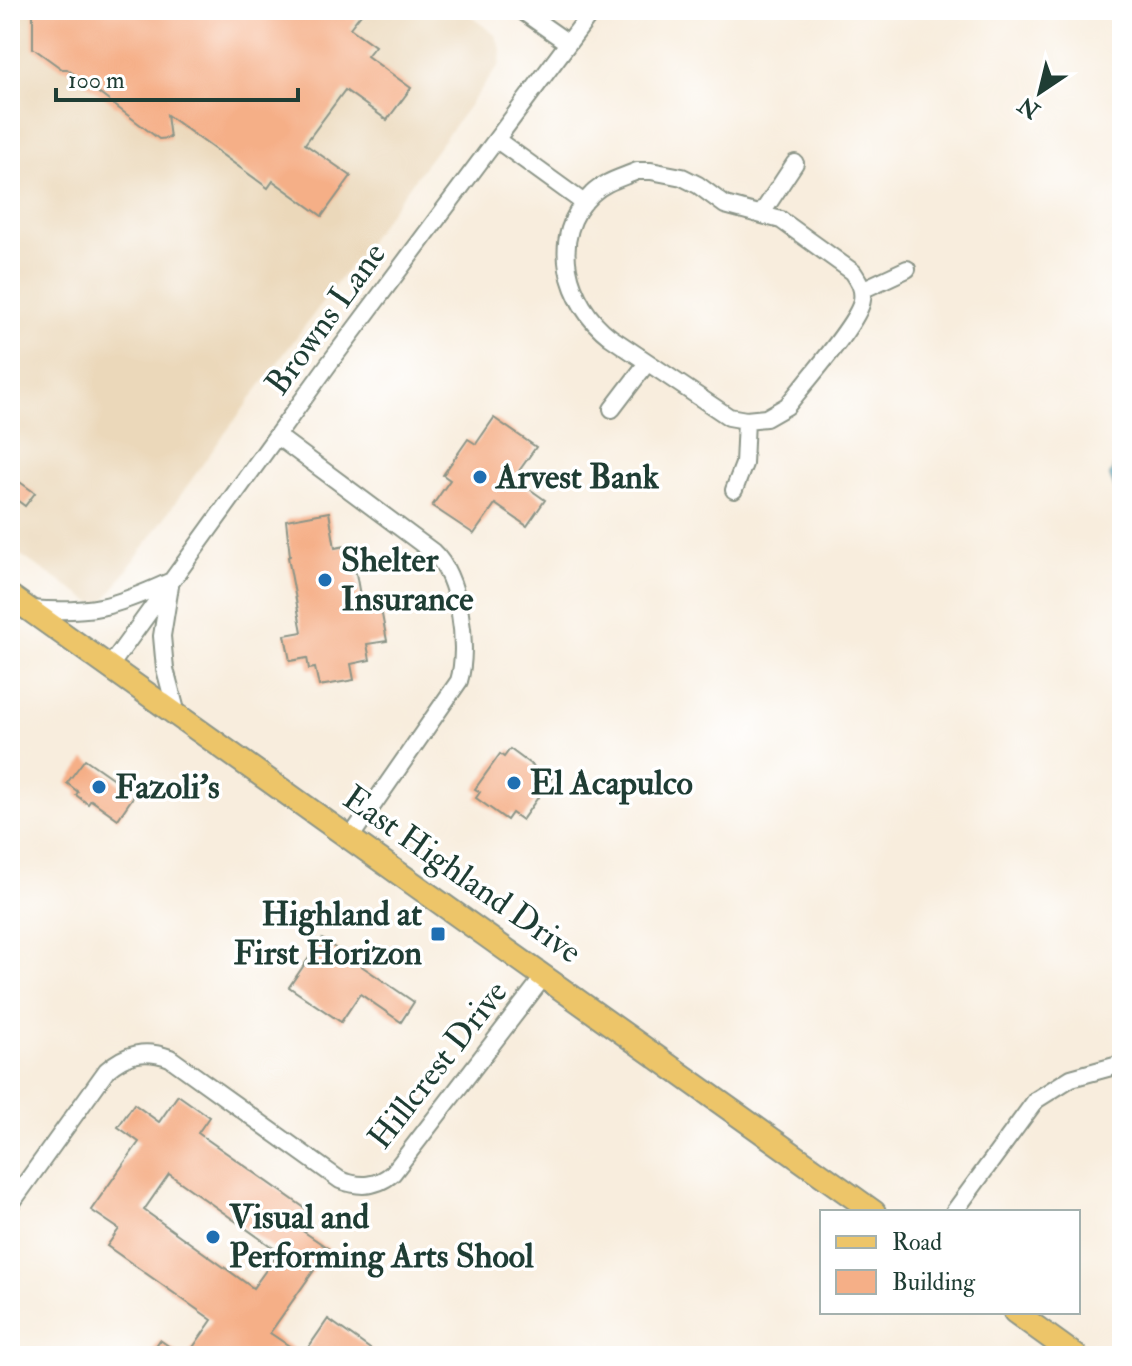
<svg xmlns="http://www.w3.org/2000/svg" width="1132" height="1366" viewBox="0 0 1132 1366" font-family="'IM FELL Double Pica',serif">
	<style>
		.built { fill: #ebd8ba }
		.water { fill: #59bad7; stroke: #3c7c86; stroke-width: 2 }
		.building { fill: #f5af87; fill-rule: evenodd }
		.lines { fill: none; stroke-linecap: round; stroke-linejoin: round }
		.minor-casing { stroke: #8c9588; stroke-width: 20 }
		.major-casing { stroke: #8c9588; stroke-width: 26 }
		.minor { stroke: #fff; stroke-width: 16 }
		.major { stroke: #edc569; stroke-width: 22 }
		.poi-dot { fill: #1f6fb2; stroke: #fff; stroke-width: 3 }
		.labels { text-anchor: middle; dominant-baseline: central; stroke-width: 7; stroke-linejoin: round; paint-order: stroke }
		.street-label { font-size: 34px; fill: #1f3d34; stroke: #fff }
		.poi-label { font-size: 34px; font-weight: bold; fill: #1f3d34; stroke: #fff; text-anchor: start }
	</style>
	<rect width="100%" height="100%" fill="#fff"/>
	<filter id="ink" filterUnits="userSpaceOnUse"><feTurbulence type="fractalNoise" baseFrequency=".0125" numOctaves="2"/><feDisplacementMap in="SourceGraphic" scale="16" xChannelSelector="R" yChannelSelector="G"/><feConvolveMatrix kernelMatrix="1 2 1 2 8 2 1 2 1" color-interpolation-filters="sRGB"/></filter>
	<filter id="wash" filterUnits="userSpaceOnUse"><feTurbulence type="fractalNoise" baseFrequency=".006" numOctaves="4" result="noise"/><feDisplacementMap in="SourceGraphic" scale="32" xChannelSelector="R" yChannelSelector="G"/><feGaussianBlur stdDeviation="1.8" result="paint"/><feColorMatrix in="noise" values="0 0 0 0 0 0 0 0 0 0 0 0 0 0 0 0 0 1.4 0 .05"/><feComposite in="paint" operator="in"/></filter>
	<g filter="url(#wash)">
		<rect width="100%" height="100%" fill="#f8eddd"/>
		<!-- built -->
		<path class="built" d="M10,10h454l31,25 6,14 -1,15 -283,380 -117,164 -90,-60z"/>
		<!-- water -->
		<path class="water" d="M1122,449v57l-12,-30z"/>
		<g id="blocks">
			<!-- building -->
			<path class="building" d="M33,10h331l-14,18 25,18 -8,10 44,32 -24,32 -42,-30 -40,54 46,32 -29,40 -49,-35 -5,7 -101,-73 3,23 -11,1 -92,-70h-5l-29,-21z
				M494,418l42,29 -22,31 31,22 -18,26 -32,-22 -21,30 -42,-28 18,-26 -7,-5 25,-36 8,5z
				M10,475l25,18 -10,13 -15,-11z
				M329,512l6,36 16,-3 11,62 18,-3 7,37 -20,3 3,16 -19,4 3,16 -35,6 -4,-18 -6,1 -2,-11 -17,3 -5,-26 17,-3 -14,-75 2,-1 -4,-36z
				M510,749l31,23 3,-2 9,6 -31,44 -10,-7 -5,7 -31,-22 4,-6 -5,-3 25,-35 4,3z
				M85,759l50,35 -17,25 -27,-19 -3,4 -12,-9 2,-3 -11,-9z
				M322,939l92,63 -13,20 -41,-28 -19,28 -52,-35z
				M178,1095l31,22 -11,16 111,78 -12,16 32,22 -59,84 33,22 25,-36 52,37h-193l25,-36 -105,-74 12,-17 -28,-19 48,-68 -21,-15 16,-23 25,18zM169,1174l110,78 -26,36 -109,-78z
				M160,1340l23,16h-34z"/>
		</g>
	</g>
	<g filter="url(#ink)">
		<use href="#blocks" fill-opacity="0" stroke="#8c9588" stroke-width="2"/>
		<g class="lines">
			<defs>
				<path id="minor" d="M521,10l47,33
					M497,140l87,63
					M637,171h14l31,6 16,8 27,20 56,15 72,52c6,9 11,17 9,28 -2,21 -60,86 -75,106l-21,12 -20,2 -17,-3 -119,-80c-43,-33 -63,-101 -18,-143 12,-12 29,-16 45,-23z
					M762,213l33,-50
					M862,290l45,-21
					M612,409l35,-46
					M277,436l156,116c27,25 36,95 26,129l-109,157
					M734,490l10,-26 2,-44
					M170,586l-8,50 3,33 12,45
					M30,609c61,5 84,-2 139,-27
					M110,666l218,-301 265,-355
					M10,1205l97,-135c20,-17 38,-21 63,-12l170,122c20,8 37,7 53,-7l152,-198
					M954,1212l82,-112 35,-22 51,-14"/>
				<path id="major" d="M10,596l864,616
					M1015,1312l61,44"/>
			</defs>
			<!-- minor casing -->
			<use href="#minor" class="minor-casing"/>
			<!-- major casing -->
			<use href="#major" class="major-casing"/>
			<!-- minor -->
			<use href="#minor" class="minor"/>
			<!-- major -->
			<use href="#major" class="major"/>
		</g>
	</g>
	<!-- markers -->
	<g class="poi-dot">
		<circle cx="480" cy="477" r="8"/>
		<circle cx="325" cy="580" r="8"/>
		<circle cx="514" cy="783" r="8"/>
		<circle cx="99" cy="787" r="8"/>
		<rect x="430" y="926" width="16" height="16" rx="4"/>
		<circle cx="213" cy="1237" r="8"/>
	</g>
	<g class="labels">
		<!-- street labels -->
		<g class="street-label">
			<text transform="translate(326 319) rotate(-54)">Browns Lane</text>
			<text transform="translate(462 875) rotate(35)">East Highland Drive</text>
			<text transform="translate(438 1065) rotate(-52)">Hillcrest Drive</text>
		</g>
		<!-- poi labels -->
		<g class="poi-label">
			<text x="496" y="477">Arvest Bank</text>
			<text x="341" y="560">Shelter<tspan x="341" dy="39">Insurance</tspan></text>
			<text x="530" y="783">El Acapulco</text>
			<text x="115" y="787">Fazoli's</text>
			<text x="422" y="914" text-anchor="end">Highland at<tspan x="422" dy="39">First Horizon</tspan></text>
			<text x="229" y="1217">Visual and<tspan x="229" dy="39">Performing Arts Shool</tspan></text>
		</g>
	</g>
	<!-- margin -->
	<rect width="1132" height="1366" fill="none" stroke="#fff" stroke-width="40"/>
	<!-- legend -->
	<rect x="820" y="1210" width="260" height="104" fill="#ffffff" stroke="#a5b1ae" stroke-width="2"/>
	<rect x="836" y="1236" width="40" height="12" fill="#edc569" stroke="#a5b1ae" stroke-width="2"/>
	<text x="892" y="1250" font-size="24" fill="#1f3d34">Road</text>
	<rect x="836" y="1270" width="40" height="24" fill="#f5af87" stroke="#a5b1ae" stroke-width="2"/>
	<text x="892" y="1290" font-size="24" fill="#1f3d34">Building</text>
	<!-- north arrow -->
	<g transform="translate(1040 92) rotate(215)" stroke="#ffffff" stroke-width="6" paint-order="stroke">
	<path d="M0-6L14 30L0 20L-14 30Z" fill="#1f3d34"/>
	<text y="-12" font-size="22" font-weight="bold" text-anchor="middle" fill="#1f3d34">N</text>
	</g>
	<!-- scale -->
	<path d="M56 88v12h242v-12" fill="none" stroke="#1f3d34" stroke-width="4"/>
	<text x="68" y="88" font-size="24" fill="#1f3d34" stroke="#ffffff" stroke-width="6" paint-order="stroke">100 m</text>
</svg>
